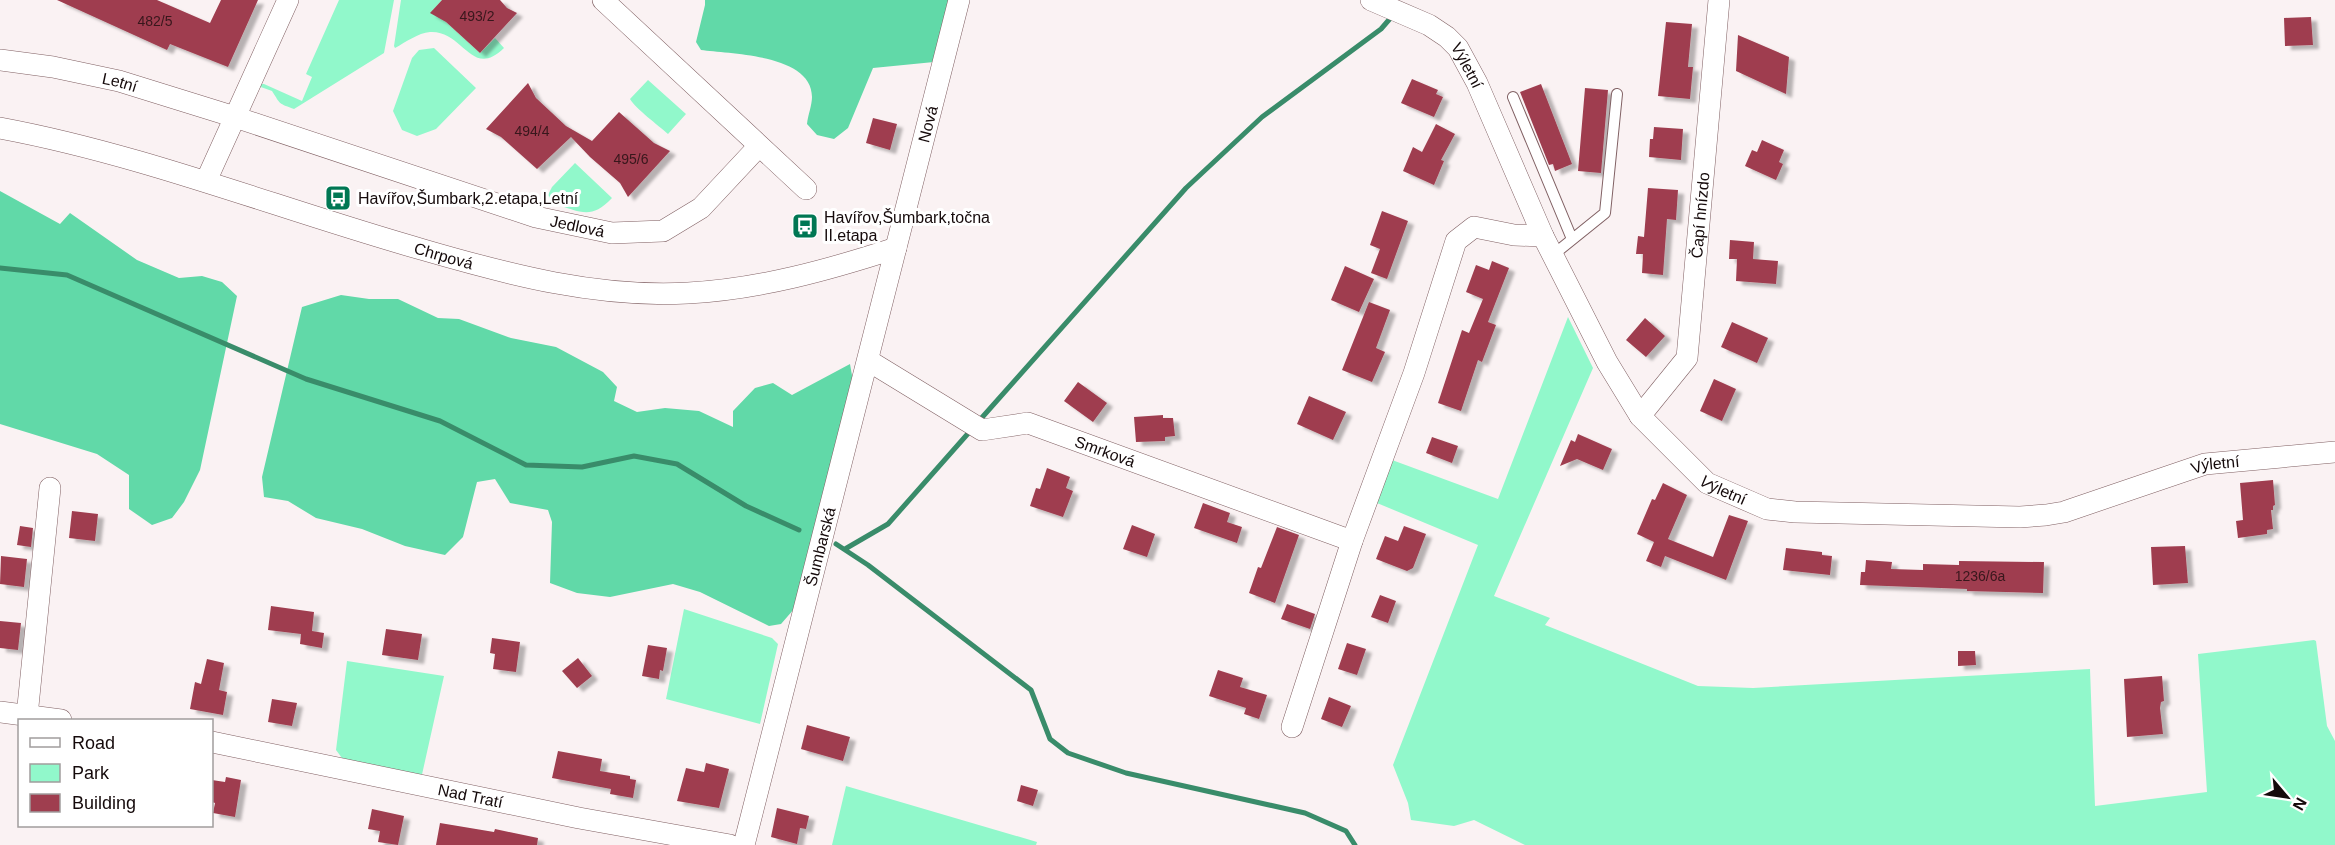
<svg xmlns="http://www.w3.org/2000/svg" width="2335" height="845" viewBox="0 0 2335 845" font-family="Helvetica,sans-serif">
	<style>
		.green { fill: #91f8cb }
		.forest { fill: #61d9a8 }
		.lines { fill: none; stroke-linecap: round; stroke-linejoin: round }
		.stream { stroke: #398c6a; stroke-width: 5 }
		.building { fill: #9f3e4f; filter: url(#shadow) }
		.lane-casing { stroke: #806063; stroke-width: 12 }
		.street-casing { stroke: #806063; stroke-width: 22 }
		.lane { stroke: #fff; stroke-width: 10 }
		.street { stroke: #fff; stroke-width: 21 }
		.labels { text-anchor: middle; dominant-baseline: central; stroke-width: 6; stroke-linejoin: round; paint-order: stroke }
		.number-label { font-size: 14px; fill: #38171c }
		.street-label { font-size: 16px; fill: #150a0b; stroke: #fff }
		.poi-label { font-size: 16px; fill: #150a0b; stroke: #fff; text-anchor: start }
	</style>
	<defs>
		<filter id="shadow"><feDropShadow dx="6" dy="4" stdDeviation="1.5" flood-color="#0004"/></filter>
	</defs>
	<rect width="100%" height="100%" fill="#faf2f3"/>
	<!-- green -->
	<path class="green" d="M339,0h55l-10,53 -90,56c-16,-6 -13,-4 -22,-18l-14,-5 1,-2h5l38,17 10,-24 -6,-3z
		M401,0h41l-9,10 47,43 15,-15 9,10c-33,32 -40,-18 -74,-16 -12,1 -24,10 -35,16l-1,-2z
		M434,48l42,40 -40,41 -19,7 -15,-6 -9,-19 19,-53 7,-8z
		M648,80l38,34 -18,20c-10,-9 -32,-25 -38,-35z
		M575,163l37,35c-22,23 -31,13 -59,6l-5,-9 4,-8z
		M1568,317l25,51 -99,228 56,22 -5,7 153,61 55,2 337,-19 5,137 112,-14 -9,-138 116,-14 2,1 11,85 8,15v104h-810l-51,-25 -20,6 -43,-6 -3,-17 -15,-38 85,-220 -101,-42 15,-43 106,39z
		M684,609l88,29 6,6 -18,80 -94,-25z
		M347,661l97,15 -23,103 -79,-21 -6,-8z
		M846,786l191,56 -1,3h-204z"/>
	<!-- forest -->
	<path class="forest" d="M705,0h245l-16,62 -61,6 -25,60 -14,11 -17,-4 -10,-11c1,-9 5,-19 5,-27 0,-43 -82,-43 -111,-47l-5,-8 9,-37z
		M0,191l60,33 10,-11 67,47 42,18 23,-2 20,6 15,14 -37,174 -16,32 -12,16 -20,7 -23,-16v-34l-32,-21 -97,-30z
		M341,295l28,4h29l40,19 21,1 52,19 45,9 47,25 14,15 -3,14 23,11 28,-4 34,3 34,16v-16l22,-23 18,-5 19,12 58,-31 3,17 -59,228 -13,15 -12,2 -69,-34 -27,-8 -63,13 -33,-4 -27,-10 2,-61 -4,-12 -38,-7 -15,-24 -18,3 -14,55 -18,18 -40,-9 -43,-17 -46,-11 -28,-17 -24,-4 -2,-20 40,-170z"/>
	<g class="lines">
		<!-- stream -->
		<path class="stream" d="M0,268l67,7 239,104 134,42 86,44 56,2 52,-11 43,8 69,42 53,24
			M978,422l208,-234 76,-71 119,-88 13,-15
			M836,544l32,21 163,125 19,49 18,14 58,20 179,40 41,18 9,14
			M845,549l43,-25 84,-95"/>
	</g>
	<!-- building -->
	<path class="building" d="M57,0h100l53,23 11,-23h37l-30,67 -58,-23 -3,6z
		M442,0h58l7,8 10,5 -37,40 -34,-31 -16,-9z
		M2311,17l2,28 -28,1 -1,-28z
		M1666,22l26,2 -4,43h5l-3,32 -32,-3z
		M1738,35l51,22 -3,37 -50,-23z
		M1412,79l26,11 -2,4 7,3 -9,20 -33,-14z
		M528,83l8,15 30,28 26,15 27,-29 35,31 16,8 -42,46 -8,-14 -30,-26 -19,-20 -34,32 -36,-32 -15,-8z
		M1541,84l31,80 -17,7 -2,-7 -4,1 -29,-73z
		M1585,88l23,2 -7,83 -23,-2z
		M873,118l24,6 -7,26 -24,-7z
		M1436,124l19,10 -14,26 3,1 -10,24 -31,-14 10,-24 9,5z
		M1654,127l29,2 -2,31 -32,-3 1,-18h3z
		M1762,140l22,10 -5,12 4,2 -7,16 -31,-14 7,-16 5,2z
		M1648,188l30,2 -2,30 -9,-1 -4,56 -21,-2 1,-19h-7l2,-18 6,1z
		M1382,211l26,10 -21,58 -16,-6 9,-24 -10,-4z
		M1730,240l24,2 -1,17 25,2 -2,23 -40,-3 1,-22h-8z
		M1492,261l17,7 -21,54 8,3 -14,37 -4,-2 -17,51 -23,-8 24,-73 7,3 14,-34 -17,-7 10,-27 13,5z
		M1345,266l29,13 -15,33 -28,-12z
		M1369,302l21,8 -14,38 9,4 -13,30 -30,-12z
		M1645,318l20,18 -19,21 -20,-17z
		M1732,322l36,16 -11,25 -36,-16z
		M1714,379l22,10 -14,32 -22,-10z
		M1078,382l29,21 -14,19 -29,-21z
		M1309,396l37,16 -13,28 -36,-16z
		M1163,415v3h10l2,18 -10,1v4l-29,1 -2,-25z
		M1578,434l34,15 -9,21 -26,-11 -17,7 11,-26 4,2z
		M1432,437l26,9 -6,17 -26,-10z
		M1047,468l23,9 -4,11 7,3 -10,26 -33,-11 6,-18 4,1z
		M2273,480l2,25 -2,1v4h-2l2,19 -6,1v4l-29,4 -2,-17 7,-1 -3,-37z
		M1663,483l24,12 -19,44 45,18 16,-42 19,6 -22,59 -61,-24 -4,11 -15,-6 8,-19 -17,-8 15,-35 3,1z
		M1203,503l27,10 -3,9 15,5 -5,16 -43,-15z
		M72,511l26,3 -3,27 -26,-3z
		M1132,525l23,9 -8,23 -24,-8z
		M20,526l13,2 -2,19 -14,-2z
		M1404,526l22,8 -13,34 -6,3 -31,-12 9,-23 13,5z
		M1277,527l22,8 -24,68 -26,-10 9,-26 3,1z
		M2185,546l3,37 -35,2 -2,-38z
		M1786,548l36,4v3l10,1 -2,19 -47,-5z
		M1,556l26,3 -3,28 -24,-3z
		M1866,560l26,2 -1,7 32,1v-6l36,1v-4l85,1 -1,31 -76,-2v-2l-107,-4 1,-13h4z
		M1380,595l16,6 -8,22 -17,-6z
		M1287,604l28,10 -5,15 -29,-10z
		M271,606l43,6 -2,19 12,2 -2,15 -22,-4 1,-10 -33,-4z
		M0,621l21,2 -3,27 -18,-2z
		M386,629l36,5 -4,26 -36,-5z
		M492,638l28,4 -4,30 -23,-3 2,-15 -5,-1z
		M1347,643l19,6 -9,26 -19,-6z
		M648,645l19,3 -4,23 -3,-1 -1,9 -17,-3z
		M1958,651h17l1,14 -18,1z
		M578,658l14,18 -15,12 -15,-17z
		M207,659l17,4 -5,27 8,2 -4,23 -33,-6 5,-27 6,2z
		M1218,670l25,8 -3,9 27,8 -8,24 -15,-5 2,-6 -37,-12z
		M2162,676l2,25 -3,1 -1,6 3,26 -36,3 -3,-58z
		M1329,697l22,9 -9,21 -21,-8z
		M272,699l25,4 -5,23 -24,-4z
		M807,725l43,12 -7,24 -42,-12z
		M558,751l44,8 -2,12 30,5v3l6,1 -3,18 -23,-4 1,-5 -59,-11z
		M706,763l23,6 -10,39 -42,-7 9,-33 18,4z
		M226,777l15,3 -6,37 -22,-4 2,-10 -3,-1v-22l13,2z
		M1021,785l17,5 -5,16 -16,-5z
		M777,808l32,8 -3,13 -6,-1 -3,16 -26,-7z
		M372,809l32,7 -6,29 -20,-3 2,-11 -12,-2z
		M440,823l54,9 1,-3 43,9 -1,7h-101z"/>
	<g class="lines">
		<defs>
			<path id="lane" d="M1513,97l59,142
				M1553,255l52,-42 12,-119"/>
			<g id="street">
				<path d="M603,0l203,189"/>
				<path id="s1" d="M1371,0l58,25 18,12 11,11 19,35 66,153 64,126 33,54 67,67 60,26 28,3 225,5 26,-2 18,-3 141,-48 130,-12"/>
				<path id="s2" d="M0,60l53,7 66,14 116,36 301,100 76,16 51,-2 38,-23 58,-62"/>
				<path id="s3" d="M0,128c145,27 282,82 424,122 86,25 174,48 264,43 72,-4 140,-23 208,-45"/>
				<path d="M206,181l82,-181"/>
				<path id="s4" d="M869,361l113,69 46,-7 324,118"/>
				<path id="s5" d="M1640,416l47,-58 32,-358"/>
				<path d="M0,712l61,8"/>
				<path d="M27,716l23,-228"/>
				<path d="M1292,727l60,-186 62,-168 42,-132 18,-14 40,8 29,1"/>
				<path id="s6" d="M212,742l367,76 151,27"/>
				<path id="s7" d="M744,845l215,-845"/>
			</g>
		</defs>
		<!-- lane casing -->
		<use href="#lane" class="lane-casing"/>
		<!-- street casing -->
		<use href="#street" class="street-casing"/>
		<!-- lane -->
		<use href="#lane" class="lane"/>
		<!-- street -->
		<use href="#street" class="street"/>
	</g>
	<!-- icons -->
	<defs>
		<symbol id="bus-square" viewBox="-11 -11 22 22"><rect x="-9" y="-9" width="18" height="18" rx="4" fill="#007753" stroke="#fff"/><path d="M-5-6H5V4H4V6H2V4H-2V6H-4V4H-5ZM-3.5-4V0h7V-4ZM-3.5 1.2v1.5H-2V1.2ZM2 1.2v1.5H3.5V1.2Z" fill="#fff"/></symbol>
	</defs>
	<g fill-rule="evenodd">
		<use href="#bus-square" x="323" y="183" width="30" height="30"/>
		<use href="#bus-square" x="790" y="211" width="30" height="30"/>
	</g>
	<g class="labels">
		<!-- number labels -->
		<g class="number-label">
			<text x="477" y="16">493/2</text>
			<text x="155" y="21">482/5</text>
			<text x="532" y="131">494/4</text>
			<text x="631" y="159">495/6</text>
			<text x="1980" y="576">1236/6a</text>
		</g>
		<!-- street labels -->
		<g class="street-label">
			<text stroke="none"><textPath href="#s1" startOffset="120">Výletní</textPath></text>
			<text stroke="none"><textPath href="#s2" startOffset="122">Letní</textPath></text>
			<text stroke="none"><textPath href="#s7" startOffset="744">Nová</textPath></text>
			<text stroke="none"><textPath href="#s5" startOffset="218">Čapí hnízdo</textPath></text>
			<text stroke="none"><textPath href="#s2" startOffset="602">Jedlová</textPath></text>
			<text stroke="none"><textPath href="#s3" startOffset="462">Chrpová</textPath></text>
			<text stroke="none"><textPath href="#s4" startOffset="261">Smrková</textPath></text>
			<text stroke="none"><textPath href="#s1" startOffset="1128">Výletní</textPath></text>
			<text stroke="none"><textPath href="#s1" startOffset="624">Výletní</textPath></text>
			<text stroke="none"><textPath href="#s7" startOffset="308">Šumbarská</textPath></text>
			<text stroke="none"><textPath href="#s6" startOffset="264">Nad Tratí</textPath></text>
		</g>
		<!-- poi labels -->
		<g class="poi-label">
			<text x="358" y="198">Havířov,Šumbark,2.etapa,Letní</text>
			<text x="824" y="217">Havířov,Šumbark,točna<tspan x="824" dy="18">II.etapa</tspan></text>
		</g>
	</g>
	<!-- legend -->
	<rect x="18" y="719" width="195" height="108" fill="#ffffff" stroke="#a19d9d" stroke-width="1.5"/>
	<rect x="30" y="738" width="30" height="9" fill="#ffffff" stroke="#a19d9d" stroke-width="1.5"/>
	<text x="72" y="749" font-size="18" fill="#150a0b">Road</text>
	<rect x="30" y="764" width="30" height="18" fill="#91f8cb" stroke="#a19d9d" stroke-width="1.5"/>
	<text x="72" y="779" font-size="18" fill="#150a0b">Park</text>
	<rect x="30" y="794" width="30" height="18" fill="#9f3e4f" stroke="#a19d9d" stroke-width="1.5"/>
	<text x="72" y="809" font-size="18" fill="#150a0b">Building</text>
	<!-- north arrow -->
	<g transform="translate(2287 797) rotate(119)" stroke="#ffffff" stroke-width="4.5" paint-order="stroke">
	<path d="M0-4.5L10 22L0 15L-10 22Z" fill="#150a0b"/>
	<text y="-9" font-size="16" font-weight="bold" text-anchor="middle" fill="#150a0b">N</text>
	</g>
</svg>
